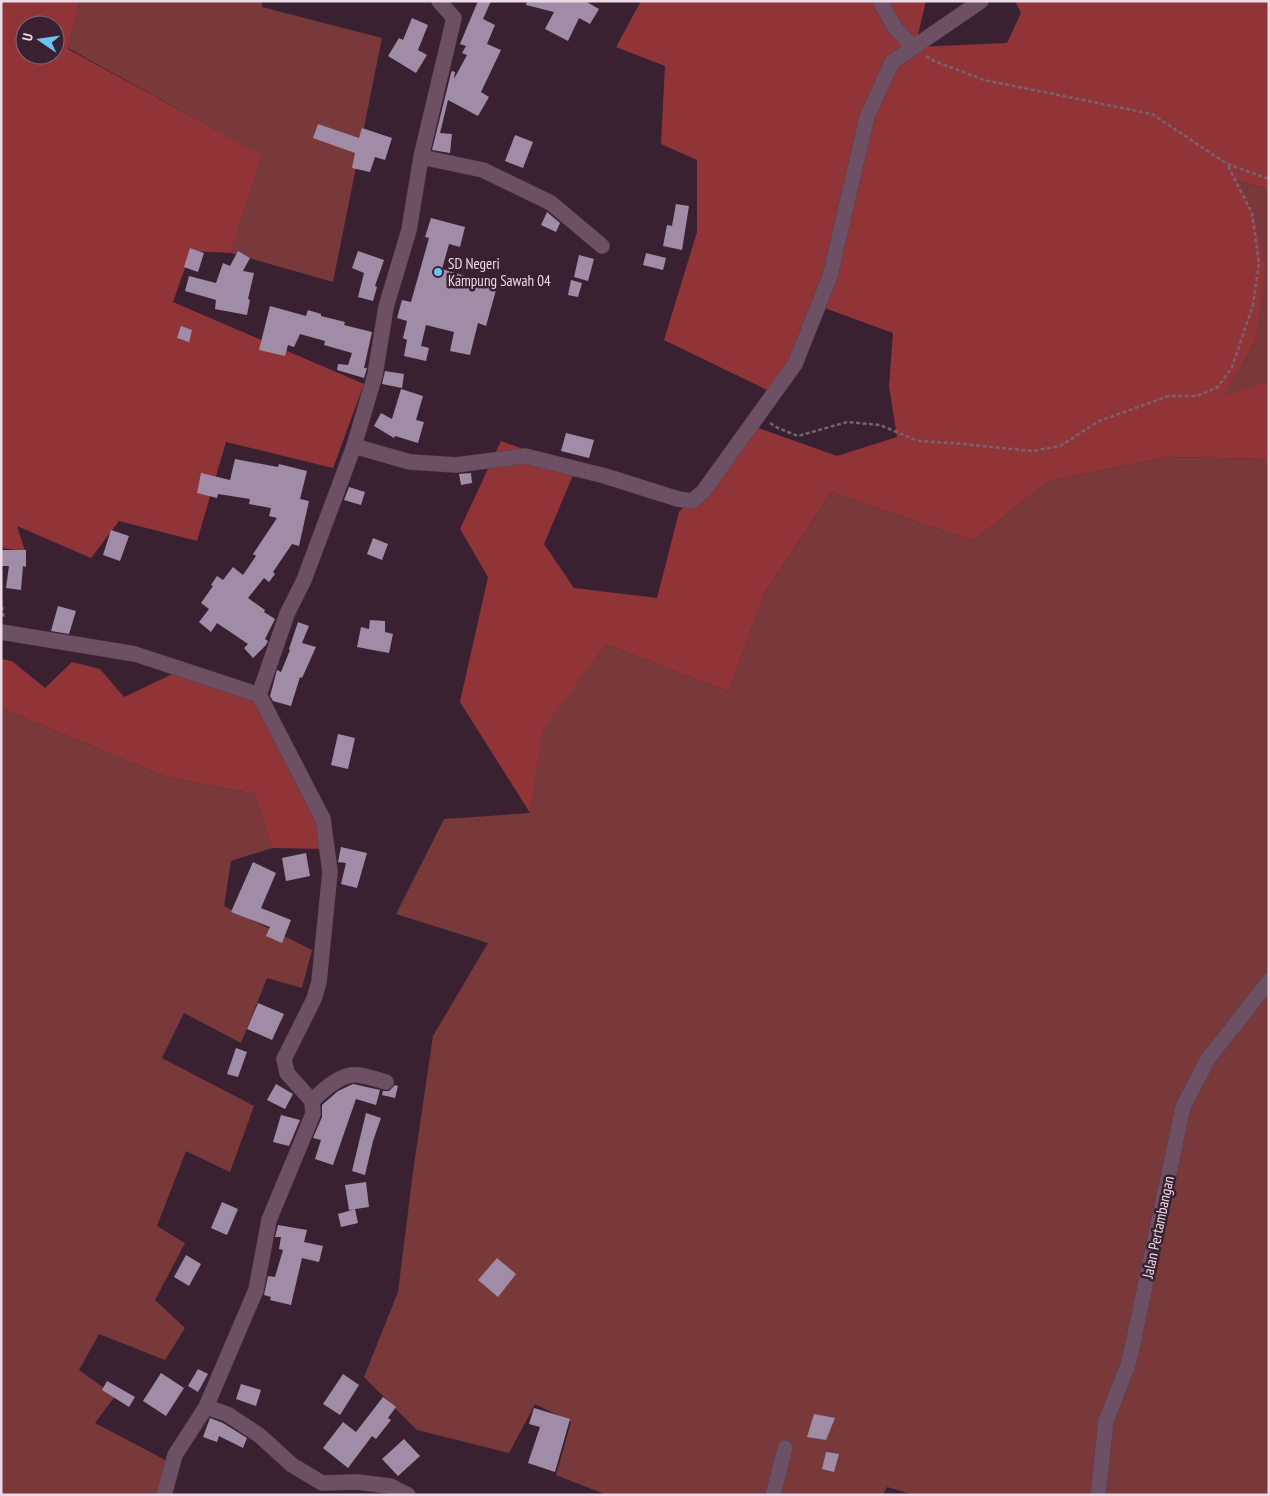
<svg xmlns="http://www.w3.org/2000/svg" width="1270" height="1496" viewBox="0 0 1270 1496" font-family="'PT Sans Narrow',sans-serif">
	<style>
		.green { fill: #79393a }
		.forest { fill: #913438; fill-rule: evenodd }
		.building { fill: #a18ca8 }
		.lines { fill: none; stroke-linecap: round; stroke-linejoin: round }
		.minor-casing { stroke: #55404f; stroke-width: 16 }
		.path { stroke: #786271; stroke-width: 2.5; stroke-dasharray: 4 2.5; stroke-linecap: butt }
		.minor { stroke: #6d5064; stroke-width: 15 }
		.poi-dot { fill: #6bc3f2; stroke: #3a2132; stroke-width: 2 }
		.labels { text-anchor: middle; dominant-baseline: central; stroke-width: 5; stroke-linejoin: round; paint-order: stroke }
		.poi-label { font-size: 15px; fill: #ecdbe6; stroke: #3a2132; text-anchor: start }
		.street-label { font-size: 15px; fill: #ecdbe6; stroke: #3a2132 }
	</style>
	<rect width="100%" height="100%" fill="#3a2132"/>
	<!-- green -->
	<path class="green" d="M79,1h183v6l120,31 -49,244 -102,-29 29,-98 -192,-107z
		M1236,181l33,8v192l-46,16 32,-55 2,-116z
		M1166,457l103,2v1036h-354l-28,-8 -4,8h-276l-51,-20 15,-53 -36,-18 -26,49 -92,-23 -53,-53 34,-85 15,-120 20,-136 55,-93 -92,-29 48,-95 86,-6 11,-82 65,-87 123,48 35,-98 67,-102 142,49 74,-59z
		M1,708l165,69 89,17 17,54 -41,13 -7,45 88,44 -10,38 -35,-10 -26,65 -57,-30 -22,45 92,48 -24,66 -44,-21 -29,75 28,17 -30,57 30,28 -20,32 -66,-26 -20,36 36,26 -20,27 74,39 -3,33h-165z"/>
	<!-- forest -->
	<path class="forest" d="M1,1h78l-11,48 193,106 -30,98 -40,-2 -18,51 191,82 -31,84 -107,-26 -29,99 -78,-20 -28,37 -74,-32 8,25 -24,-3zM25,25h30v30h-30z
		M641,1h285l-11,46 92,-4 14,-30 -6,-12h254v188l-32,-8 20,45 8,42 -10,74 -31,54 45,-15v78l-103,-2 -119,25 -74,59 -142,-49 -67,102 -35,98 -123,-48 -64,87 -12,82 -70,-111 28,-125 -28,-48 41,-88 75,27 -32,76 30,44 83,10 22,-86 74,-86 84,30 60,-19 -8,-51 4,-53 -74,-27 -46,87 -109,-53 33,-108v-72l-36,-16 4,-78 -49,-19z
		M1,659l11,2 33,27 27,-26 28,7 24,28 59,-28 70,25 69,115 5,40 -55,-1 -17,-54 -89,-17 -165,-69z"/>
	<!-- building -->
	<path class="building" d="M478,1h13l-8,18 12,6 -8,19 14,6 -20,42 8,5 -11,19 -30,-16 -8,33 12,1 -2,19 -18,-3 19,-77 1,-2 3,1 -1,7 13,-24 -5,-2 4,-7 -6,-2z
		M527,1h58l14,8 -9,15 -11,-6 -11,23 -23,-12 9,-17 -28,-7z
		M412,18l16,7 -10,25 9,5 -11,18 -28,-17 11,-18 4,2z
		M318,124l41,14 3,-10 30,10 -7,22 -10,-3 -5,15 -18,-4 3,-15 -42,-15z
		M515,135l18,7 -10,26 -18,-7z
		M676,204l13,2 -7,44 -19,-4 4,-21 5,1z
		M547,212l13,11 -4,9 -15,-7z
		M431,218l34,9 -5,20 -11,-3 -7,25 36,11v-3l20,6 -12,43 -8,-3 -8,32 -20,-4 4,-19 -28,-7 -5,21 8,2 -3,13 -22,-5 3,-16 -4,-2 4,-17 -10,-3 5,-18 9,2 18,-64 -4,-1z
		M190,248l14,5 -6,19 -14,-5z
		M238,251l12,7 -7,13 11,2 -6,26 2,1 -3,15 -32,-6 1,-9 -31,-9 4,-15 27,7 7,-20 7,3z
		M358,251l26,9 -9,26 2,1 -4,14 -15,-4 6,-24 -12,-5z
		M646,253l20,5 -3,12 -20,-5z
		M579,255l15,4 -6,22 -14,-4z
		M571,280l11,3 -4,14 -10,-2z
		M270,306l36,10 2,-6 13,4v2l24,6 -1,3 28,7 -8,36h3l-3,10 -27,-8 1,-6 10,1 4,-12 -28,-8 1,-4 -25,-7 -6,13 -6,-2 -3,11 -26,-6z
		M181,326l11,4 -3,12 -12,-4z
		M385,371l19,3 -2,14 -20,-4z
		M401,389l22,7 -7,24 8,2 -6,21 -23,-7 -1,2 -20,-12 7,-13 11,6z
		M566,433l28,7 -5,18 -28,-7z
		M235,459l43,8 1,-3 28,7 -7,28 9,2 -10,45 -7,-2 -19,28 2,2 -6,8 -5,-4 -16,20 17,12 -1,2 11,7 -10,20 3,2 -2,4 -13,13 -9,-10 4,-4 -31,-21 -6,9 -12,-10 10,-13 -8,-6 12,-17 -2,-1 6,-9 6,4 10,-13 10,8 13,-19 -3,-2 24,-36 -8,-2 2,-8 -22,-4 1,-5 -32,-5 -1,4 -20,-5 4,-20 29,7z
		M471,473l1,10 -11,2 -2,-11z
		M349,487l16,5 -4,13 -17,-5z
		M111,530l18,6 -9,25 -17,-6z
		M373,538l15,6 -6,16 -15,-6z
		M1,550h25v17l-3,-1 -2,24 -15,-2 3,-22h-8z
		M58,606l18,5 -7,23 -18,-3z
		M370,620l15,1v11l8,2 -4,19 -32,-6 4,-20 8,2z
		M298,622l11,4 -7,17 14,4 -14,31 -2,-1 -9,29 -18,-5 -3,-5 7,-26 4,2 9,-22 -1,-1z
		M338,734l17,4 -7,31 -17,-4z
		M341,847l26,6 -10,35 -16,-4 5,-21 -8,-1z
		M306,853l4,23 -24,5 -4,-23z
		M253,862l23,11 -15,35 30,12 -9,23 -16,-7 4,-9 -39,-15z
		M258,1003l26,11 -12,26 -25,-11z
		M236,1048l11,4 -9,25 -11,-3z
		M276,1084l17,10 -8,15 -18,-9z
		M353,1084l27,6 -4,15 -20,-6 -23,66 -18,-6 6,-19 -8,-2 9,-21v-12l16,-14z
		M395,1085l3,1 -3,12 -13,-3 1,-4h6z
		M366,1113l15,5 -8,23 -8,34 -13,-4z
		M281,1115l19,5 -11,26 -16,-4z
		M366,1182l3,25 -20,3 -4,-25z
		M222,1202l16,7 -11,26 -16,-7z
		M355,1209l3,14 -17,4 -3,-13z
		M278,1225l29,5 -3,12 19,4 -4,16 -17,-4 -11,47 -21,-5 1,-3 -7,-2 4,-19 7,1 8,-27 -4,-1 2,-12h-6z
		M186,1255l15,9 -12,22 -15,-9z
		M497,1258l19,16 -18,23 -20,-17z
		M198,1369l10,5 -10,18 -10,-6z
		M161,1373l23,15 -18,28 -23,-15z
		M343,1374l16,11 -19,30 -17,-11z
		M107,1381l28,16 -6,10 -27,-17z
		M241,1384l20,6 -5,16 -20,-7z
		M383,1397l13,10 -8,11 3,2 -15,19 -4,-3 -24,32 -25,-20 20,-26 13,10z
		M534,1408l36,11 -15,53 -27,-9 12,-36 -11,-3z
		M814,1414l21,4 -9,22 -19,-3z
		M210,1418l13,5 24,15 -4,10 -24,-12 -2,6 -14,-5z
		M404,1439l16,17 -22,20 -16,-17z
		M826,1452l13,2 -5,18 -12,-3z"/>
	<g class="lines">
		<defs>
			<path id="minor" d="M880,1l15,27 18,19
				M421,157l62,13 68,33 51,43
				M354,446l56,16 46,3 69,-9 80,20 73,23 14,2 11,-9 92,-128 35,-88 37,-159 25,-55 89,-61
				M1,632l134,22 124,41
				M312,1101c11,-11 30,-29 47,-26 9,1 18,5 27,7
				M206,1407l21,7 32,21 33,30 30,18 35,-1 33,4 18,9
				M164,1495l11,-40 31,-48 50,-117 13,-70 44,-106 -1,-13 -25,-28 -3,-14 30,-60 5,-17 11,-110 -7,-53 -64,-124 28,-81 17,-34 50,-134 21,-71 11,-68 23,-77 12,-73 33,-139 -15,-17
				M773,1495l12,-47
				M1098,1495l8,-74 23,-59 54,-255 25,-48 61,-78"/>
		</defs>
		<!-- minor casing -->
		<use href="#minor" class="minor-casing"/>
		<!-- path -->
		<path class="path" d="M926,56l8,5 50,19 168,34 75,50 42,15
			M770,423l8,5 20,8 49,-14 33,3 38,16 34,2 80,8 28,-5 39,-25 70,-25h28l21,-9 14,-20 21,-62 6,-42 -7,-50 -25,-49
			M1,600l3,19"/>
		<!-- minor -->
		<use href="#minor" class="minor"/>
	</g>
	<!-- markers -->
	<circle class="poi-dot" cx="438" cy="272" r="5"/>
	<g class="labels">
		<!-- poi labels -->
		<g class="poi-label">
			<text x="448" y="263">SD Negeri<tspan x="448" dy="17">Kampung Sawah 04</tspan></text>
		</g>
		<!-- street labels -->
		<g class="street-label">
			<text transform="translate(1158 1227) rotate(-78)">Jalan Pertambangan</text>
		</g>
	</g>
	<!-- border -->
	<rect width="1270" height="1496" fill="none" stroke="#ecdbe6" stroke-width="5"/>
	<!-- north arrow -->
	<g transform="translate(40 40) rotate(283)"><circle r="24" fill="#3a2132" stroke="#816b7a"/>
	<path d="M0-4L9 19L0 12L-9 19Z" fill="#6bc3f2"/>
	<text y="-8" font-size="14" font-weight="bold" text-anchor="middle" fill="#ecdbe6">U</text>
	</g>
</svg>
